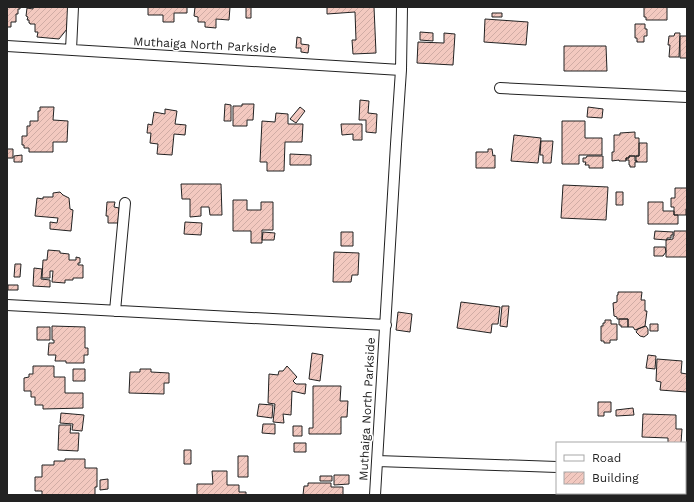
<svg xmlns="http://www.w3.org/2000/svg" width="694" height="502" viewBox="0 0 694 502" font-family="'Work Sans',sans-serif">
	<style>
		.building { fill: url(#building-hatch); stroke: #222 }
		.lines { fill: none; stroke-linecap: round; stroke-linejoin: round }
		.minor-casing { stroke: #222; stroke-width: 12 }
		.minor { stroke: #fff; stroke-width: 10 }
		.labels { text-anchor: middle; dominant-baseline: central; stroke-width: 3; stroke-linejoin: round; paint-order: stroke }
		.street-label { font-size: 12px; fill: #222; stroke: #fff }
	</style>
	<defs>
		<pattern id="building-hatch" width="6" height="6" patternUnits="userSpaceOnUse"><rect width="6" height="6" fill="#f3c9c0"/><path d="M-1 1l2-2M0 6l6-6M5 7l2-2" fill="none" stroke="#d0aca5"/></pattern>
	</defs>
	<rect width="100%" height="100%" fill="#fff"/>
	<!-- building -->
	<path class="building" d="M7,7h13v2h-2v5h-2v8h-5v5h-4z
		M32,7h36l-1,22 -8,10 -22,-2 1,-5h-3v-8h-5v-1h-1v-3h-2l1,-3 -2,-1 1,-8 6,1v-2z
		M148,7h39v6h-13v9h-11v-7h-15z
		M195,7h35l-1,13 -13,-1v9l-11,-1v-5h-7v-5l-4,-1z
		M246,7h5v11h-5z
		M327,7h47l2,46 -23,1 -1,-14h4l-1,-28 -28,2z
		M644,7h23v13h-21v-3h-2z
		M492,13h10v4h-10z
		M485,19l43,3 -2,23 -42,-3z
		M635,24h10v5h2v7h-3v6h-7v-4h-2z
		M420,32l13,1v8l-13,-1z
		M444,33l11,1 -2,31 -36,-2 1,-21 26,1z
		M675,33h5l-1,24h-10l1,-12h-2l1,-9h5z
		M680,36h7v22h-7z
		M297,37l4,1v6l8,1 -1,8 -7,-1v-4h-5z
		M564,46h42l1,25h-43z
		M360,100l9,1 -1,12 9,1 -1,19 -10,-1v-12h-7z
		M225,104l6,1v16h-7z
		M242,104h12l-1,16h-6v6h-14v-20h9z
		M40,107h14l-1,13 15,1 -1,21h-14v10h-24v-4h-5v-3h-2v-9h5v-10h3v-5h8v-10h2z
		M300,107l5,4 -9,12 -6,-4z
		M588,107l15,2 -1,9 -15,-1z
		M165,109l12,2 -2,13 11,1 -1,10 -11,-1 -2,21 -15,-1 1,-10 -8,-1 1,-10h-4l1,-9 4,1 2,-13 11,2z
		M276,113l12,1v10h15l-1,18h-17l-1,29h-17v-9h-7l2,-41 13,1z
		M562,121h23v17h17v17h-23v9h-17z
		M341,124h21v16h-9v-6l-11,1z
		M635,132v6h4v18h-10v2h-3v3h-7v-1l-7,1v-9h2v-17h6v-2z
		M514,135l27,3 -3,25 -27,-2z
		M541,141h12l-2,22h-8v-8h-3z
		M639,143h8v19h-10v-1h-1v-5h3z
		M7,149h6v9h-6z
		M488,149h4l1,7 2,-1v13h-19v-16h12z
		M290,154l21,1v10h-21z
		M22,155v7h-8v-6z
		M587,156h16v12h-14v-3h-4l1,-3h-3v-4h3z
		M629,156h6v5h2v1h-2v5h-5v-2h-1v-5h-3v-2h3z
		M181,184h40l1,31h-12l-1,-8h-8v9l-11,1v-18h-8z
		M563,185l45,2 -2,33 -45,-2z
		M675,188h12v21h-1v6h-12v-8h-3v-9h4z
		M60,192l3,3 6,3 1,11 3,1 -2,21 -21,-2v-7l7,1 1,-5 -23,-2 2,-18 6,1v-2h10v-4z
		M616,192h7v13h-7z
		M233,200h14v10h14v-8h12v28h-11v13h-11v-12h-18z
		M107,202h8l-1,5 5,1 -1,15h-10v-7h-2z
		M648,202h15v9h11v4h4v9h-30z
		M185,222l17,1 -1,12 -17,-1z
		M655,231l18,1v3h-2v3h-4v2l-13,-1z
		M674,231h13v26h-21v-17l7,-1v-3h1z
		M263,232l12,1 -1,7h-12z
		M341,232h12v14h-12z
		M654,247h11l1,5 -3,4h-9z
		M48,250l12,1v2l9,1v6h7v-3l4,1v5h-2v2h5v13h-10v2h-8v3l-13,-1 1,-11h-3v7h-8l1,-18h4z
		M334,252l25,1 -1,22h-6l-1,7h-18z
		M15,264h6l-1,13h-6z
		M34,268l8,1 -1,10 9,1v7l-17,-1z
		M8,285h10v5h-10z
		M618,292h24l-1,8h4v11h2l-2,15 -10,4 -2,-3h-5v-8h-11v-2l-3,-1 -1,-13 4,-1v-7h1z
		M461,302l39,5 -2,17h-6l-1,9 -34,-5z
		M502,306h7l-2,21 -7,-1z
		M398,312l14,2 -2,18 -14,-2z
		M619,319h9v8h-7v-2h-2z
		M605,320h6v4h6v16h-7v3h-6v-2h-3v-15h2v-3h2z
		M650,324h8v7h-8z
		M52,326l33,1v21h3v7h-4v8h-18v-2h-11l1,-6h-8l1,-12h5v-3h-2z
		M646,326l2,3v5l-4,3 -4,-1 -4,-4 2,-3z
		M37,327h13v13h-13z
		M312,353l11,2 -3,26 -11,-2z
		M648,355l8,1 -1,13 -9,-1z
		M657,359l25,2 -1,12 6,1v18l-27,-2 1,-8 -5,-1z
		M33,366h21v11h11v16h18v15l-40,1v-4h-8v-8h-4v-6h-7v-13l5,-1v-3h4z
		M287,366l10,11 -4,4 3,3h10l-1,10 -13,-3 -1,24 -8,-1 1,9 -11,-1 2,-18 -7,-1 1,-29 9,1 1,-4h4z
		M73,369h12v12h-12z
		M140,369h11v3l18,1v10h-5v11l-35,-1 1,-21h10z
		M313,386h28l-1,15h8l-1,16h-6v17h-32v-6h4z
		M598,402h13v10h-7v4h-6z
		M259,404l14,1 -1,13 -15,-2z
		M633,408l1,7 -18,1v-6z
		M61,413l23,2 -2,16 -10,-1 1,-6 -13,-1z
		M643,414l33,1v14h6l-1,14h-13v-5l-26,-1z
		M263,424h12v10l-13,-1z
		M59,425h12l-1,8h9l-1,18 -20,-1z
		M293,426h9v10h-9z
		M294,443h12v9h-12z
		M184,450h7v14h-7z
		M238,456h10v21h-10z
		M65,459h20v9h12v19h-2v8h-53v-4h-7v-14h7v-12h12v-4h11z
		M212,471h15v14h12v7h7v3h-49v-11h16z
		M334,475h15v9l-15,1z
		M320,476h12v5h-12z
		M108,479v10l-8,1v-10z
		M308,483h23v4h12v8h-40l1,-9h4z
		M648,493h16v2h-16z"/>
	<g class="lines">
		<defs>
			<path id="minor" d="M7,46l394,24
				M71,50l2,-43
				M500,88l187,9
				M7,305l379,20
				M115,311l10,-108
				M377,461l180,6
				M685,471h2
				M375,495l21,-351 5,-74 1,-63"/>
		</defs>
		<!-- minor casing -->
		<use href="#minor" class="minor-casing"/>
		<!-- minor -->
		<use href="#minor" class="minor"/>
	</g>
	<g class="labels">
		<!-- street labels -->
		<g class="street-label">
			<text transform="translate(205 45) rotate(3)">Muthaiga North Parkside</text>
			<text transform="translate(367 409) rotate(-87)">Muthaiga North Parkside</text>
		</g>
	</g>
	<!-- border -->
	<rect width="694" height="502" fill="none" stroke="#222222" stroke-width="16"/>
	<!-- legend -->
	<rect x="556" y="442" width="130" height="52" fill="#ffffff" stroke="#a7a7a7"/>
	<rect x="564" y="455" width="20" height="6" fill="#ffffff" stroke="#a7a7a7"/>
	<text x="592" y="462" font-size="12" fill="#222222">Road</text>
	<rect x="564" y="472" width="20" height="12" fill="url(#building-hatch)" stroke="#a7a7a7"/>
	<text x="592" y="482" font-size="12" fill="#222222">Building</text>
</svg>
